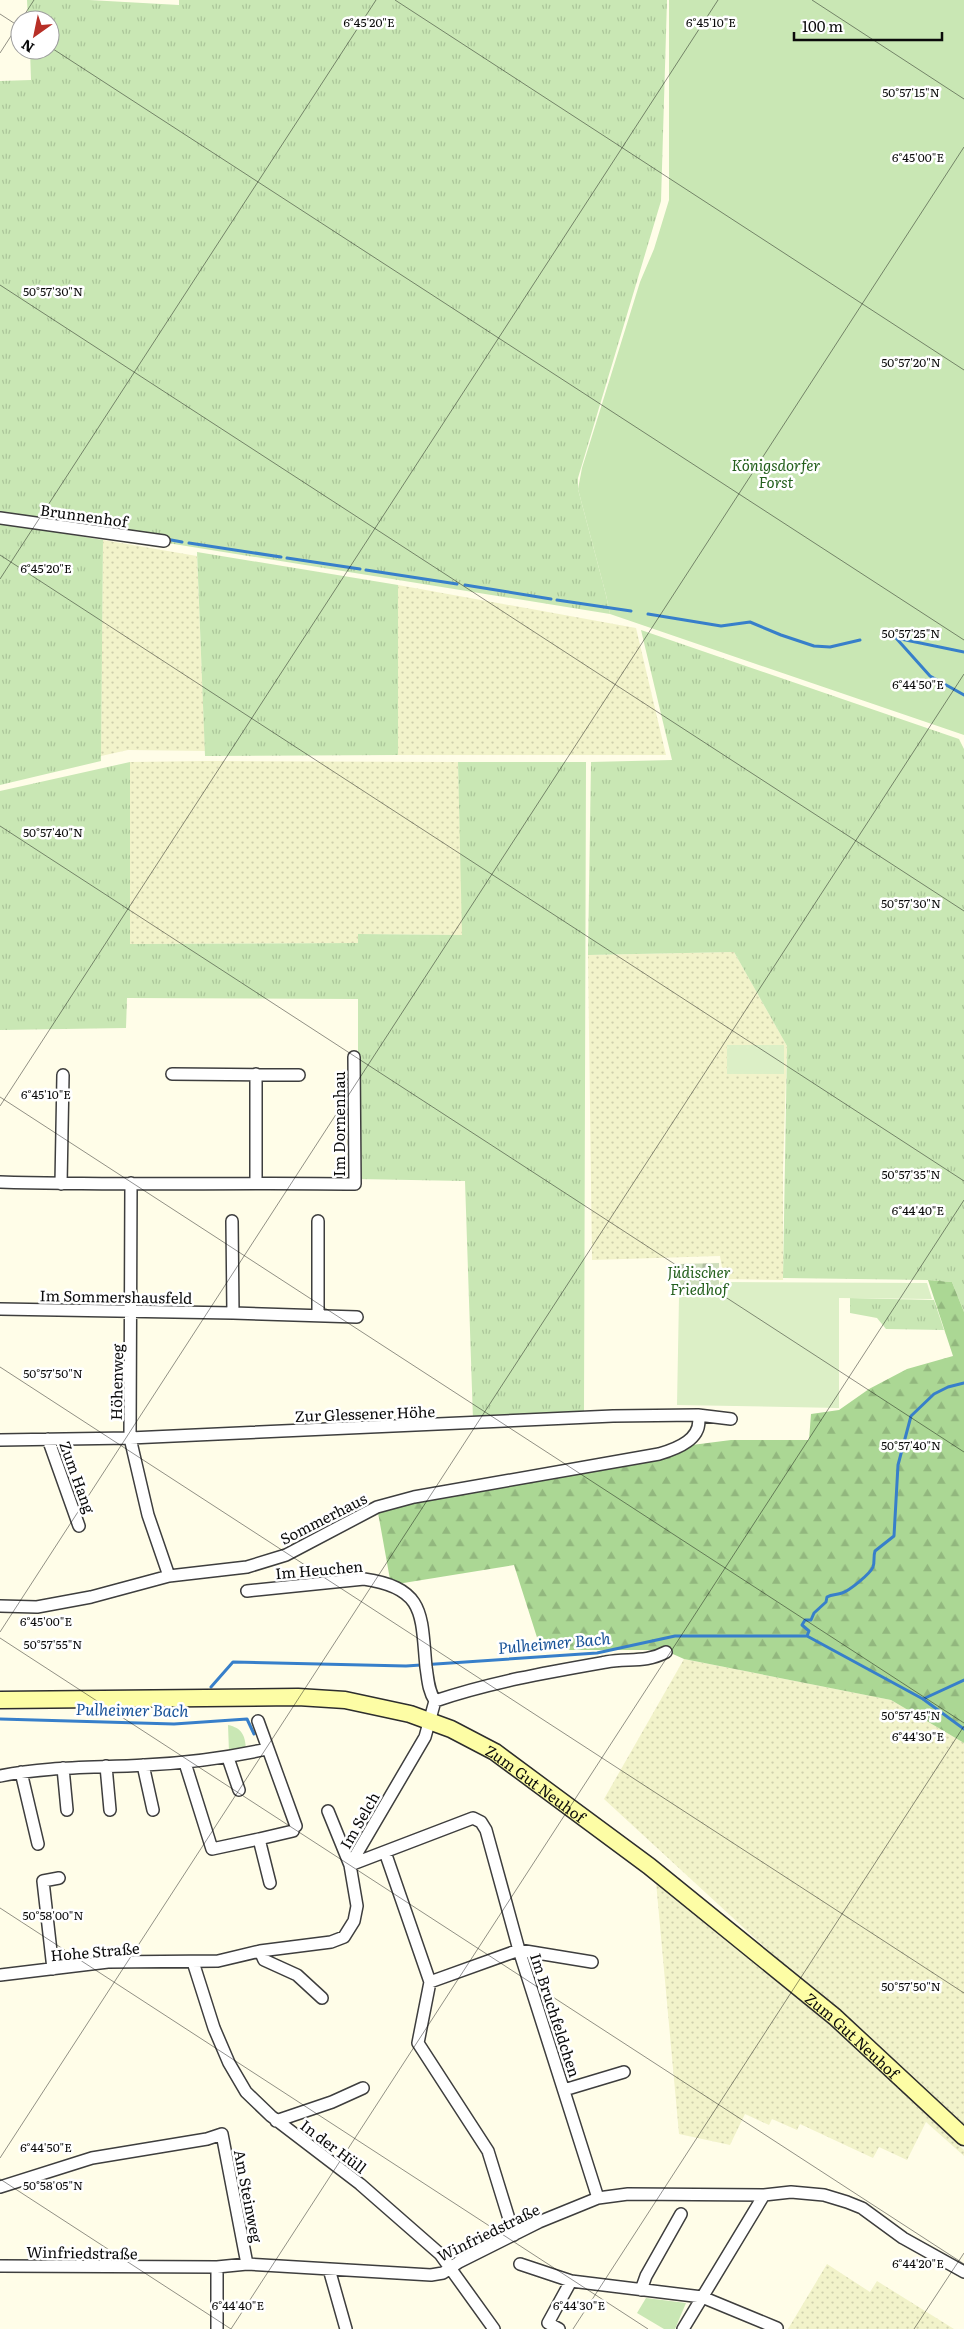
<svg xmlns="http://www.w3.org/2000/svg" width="964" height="2329" viewBox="0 0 964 2329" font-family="Literata,serif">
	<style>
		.farmland { fill: url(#farmland-dots) }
		.grass { fill: url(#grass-tufts) }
		.forest { fill: url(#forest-firs) }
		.cemetery { fill: url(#cemetery-stones) }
		.park { fill: #c9e7b4 }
		.pitch { fill: #dcefc6 }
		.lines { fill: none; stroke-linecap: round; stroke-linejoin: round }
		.stream { stroke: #377fca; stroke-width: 3 }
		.street-casing { stroke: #3e3e3e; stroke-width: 14 }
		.secondary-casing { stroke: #2d2d2d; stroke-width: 19 }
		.street { stroke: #fff; stroke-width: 11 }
		.secondary { stroke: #fdfda5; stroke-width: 16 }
		.ticks { fill: none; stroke: #0b0b0b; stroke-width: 1; stroke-opacity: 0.45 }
		.labels { text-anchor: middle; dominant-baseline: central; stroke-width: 5; stroke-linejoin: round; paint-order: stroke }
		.park-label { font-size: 15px; font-style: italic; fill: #24601d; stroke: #fff }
		.street-label { font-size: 15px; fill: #0b0b0b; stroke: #fff }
		.water-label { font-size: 16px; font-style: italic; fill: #185298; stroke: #fff }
		.ticks-label { font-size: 12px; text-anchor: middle; fill: #0b0b0b; stroke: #fff; stroke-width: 5; stroke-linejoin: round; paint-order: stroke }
	</style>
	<defs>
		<pattern id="farmland-dots" width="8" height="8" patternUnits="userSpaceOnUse" patternTransform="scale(1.25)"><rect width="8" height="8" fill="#f2f3ca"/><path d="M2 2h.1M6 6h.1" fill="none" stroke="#cecfac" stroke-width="1.8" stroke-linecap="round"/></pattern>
		<pattern id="grass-tufts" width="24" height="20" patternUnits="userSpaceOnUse" patternTransform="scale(1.25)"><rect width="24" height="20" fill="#c9e7b4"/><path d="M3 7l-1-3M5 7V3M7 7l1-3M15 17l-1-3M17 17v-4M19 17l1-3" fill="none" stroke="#abc599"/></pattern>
		<pattern id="forest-firs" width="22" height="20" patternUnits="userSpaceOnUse" patternTransform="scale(1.25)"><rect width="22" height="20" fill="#abd794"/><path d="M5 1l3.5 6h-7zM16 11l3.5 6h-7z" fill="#92b77e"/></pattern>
		<pattern id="cemetery-stones" width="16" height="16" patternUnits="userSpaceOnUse" patternTransform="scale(1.25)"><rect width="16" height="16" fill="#cfdebc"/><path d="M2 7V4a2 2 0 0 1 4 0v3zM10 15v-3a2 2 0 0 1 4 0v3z" fill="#b0bda0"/></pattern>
	</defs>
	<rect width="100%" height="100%" fill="#fffde8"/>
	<!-- farmland -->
	<path class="farmland" d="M103,540l94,16 8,195 -77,-1 -27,6z
		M398,585l238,43 30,127h-268z
		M207,761l251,1 5,173 -104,-1v9l-229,1v-182z
		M734,952l53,94 -4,123v111l-59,-1 -4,-23 -128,4 -4,-305z
		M684,1659l207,41 73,43v388l-360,-332z
		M656,1882l174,142 134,126v6l-38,-34 -19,38 -28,-13 -6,11 -73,-34 -3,6 -25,-11 -3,6 -24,-11 -15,31 -51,-11z
		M827,2264l43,28 7,-11 77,48h-166z"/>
	<!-- grass -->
	<path class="grass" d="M27,0h62l90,5v-5h488l-6,201 -83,277v11l28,106 4,19 -610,-98v-435l31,-1 -1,-30h20v-30h-22z
		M0,523l103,17 -2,221 -101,24z
		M197,552l201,33v170l-193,1z
		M641,630l318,109 5,10v563l-12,-30 -24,-2 -145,-2 4,-232 -53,-94 -146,3 3,-193 81,-2z
		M130,762v182l228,-1v-9l104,1 -4,-173h128l-2,653 -111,5 -8,-239 -107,-2v-180l-231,-1 -1,30 -126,2v-239z
		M850,1298l84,2 10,30 -58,-1 -9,-11 -27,-5z"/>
	<!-- forest -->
	<path class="forest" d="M928,1280l24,2 12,30v431l-73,-43 -207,-41 -20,-9h-123l-27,-85 -123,20 -14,-78 310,-64 5,2 39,-5h78l2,-26 28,-4 30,-21 38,-20 46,-13z"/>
	<!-- cemetery -->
	<path class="cemetery" d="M719,1263v32l-40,1v-32z"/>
	<!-- park -->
	<path class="park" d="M669,0h295v735l-354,-121 -4,-19 -28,-106 4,-21 58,-186 14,-33 15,-49z
		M228,1725c14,3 17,10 18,24l-17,3z
		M646,2298l40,5 -11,26h-11l-27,-16z"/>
	<!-- pitch -->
	<path class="pitch" d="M727,1045h57v29h-57z
		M720,1282l207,1 5,16 -93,-1v110l-162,-3 2,-108 41,-1z"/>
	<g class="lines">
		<!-- stream -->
		<path class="stream" d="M166,539l16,3
			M189,543l92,14
			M287,558l73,11
			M366,570l91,14
			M465,585l86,14
			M557,600l74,11
			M648,614l73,12 29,-4 31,13 33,11 16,1 30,-7
			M883,633l13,5 34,38 34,19
			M896,638l68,14
			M807,1636l2,-5 -7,-6 3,-5h6l3,-7 12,-11 1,-5c5,-3 10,-2 15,-4 7,-2 28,-19 31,-26 2,-5 0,-10 2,-16l19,-15 4,-71 13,-49 23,-22 14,-7 16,-4
			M211,1687l22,-25 173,4 191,-13 78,-17h132l116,63 41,30
			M923,1699l41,-19
			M0,1719l174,5 73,-5 7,15"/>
		<defs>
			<path id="street" d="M0,518l164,23
				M172,1074l127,1
				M256,1074v108
				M0,1182c118,4 237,0 355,2l-1,-127
				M131,1183l-1,255 18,77 21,61
				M61,1184l2,-109
				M232,1221l1,92
				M318,1221v93
				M0,1309l233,4 124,4
				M48,1439l31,87
				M0,1440l130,-2 483,-22 85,-1 33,4
				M247,1591l117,-12c62,9 57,36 62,88 2,12 2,23 9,34l-10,36 -75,128
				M0,1606l37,1 54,-10 78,-21 78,-9 39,-12 91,-48 37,-10 245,-43c17,-5 45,-15 39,-39
				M435,1701c56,-19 114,-29 171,-39 22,-4 40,1 60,-10
				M258,1721l38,105
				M228,1758l11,32
				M185,1763l27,86 47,-10 11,44
				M143,1765l10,45
				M106,1766l4,44
				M63,1768l4,42
				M21,1772l17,72
				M0,1776c48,-10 97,-8 145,-11 42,-2 81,-7 122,-16
				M259,1839l34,-8
				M385,1852l45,130 -12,61 70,108 26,84
				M350,1865l123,-47 8,4 5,8 33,120 79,248
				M260,1951l4,9 33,15 25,23
				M193,1962l21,66 15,35 17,29 25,24 89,68 80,70 54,75
				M53,1969l-10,-88 16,-3
				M0,1975l108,-13 110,-1 42,-10 71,-9 13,-5 10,-16 3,-15 -7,-41 -22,-54
				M430,1982l89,-32 73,12
				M564,2090l60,-18
				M276,2121l56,-19 31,-14
				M0,2187l92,-29 115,-19 15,-5 25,130
				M520,2264l51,17 131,16 75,31
				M0,2266l217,1 30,-3 184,11 12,-2 16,-11 80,-40 59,-24 30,-4 136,1 27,-3 33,3 23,7 15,6 41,30 61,34
				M217,2267v62
				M329,2269l17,60
				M641,2290l5,-14 35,-62
				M559,2329l-11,-6 23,-42
				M683,2329l81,-134"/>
			<g id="secondary">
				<path id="s1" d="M0,1700l298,-3 47,3 65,14 41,15 44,23 154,114 186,151 129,120"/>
			</g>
		</defs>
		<!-- street casing -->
		<use href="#street" class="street-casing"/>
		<!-- secondary casing -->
		<use href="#secondary" class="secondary-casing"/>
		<!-- street -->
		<use href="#street" class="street"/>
		<!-- secondary -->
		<use href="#secondary" class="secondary"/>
	</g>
	<!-- ticks -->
	<path class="ticks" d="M395,0l569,370M812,0l152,99M0,14l20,13M21,20l13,-20M50,47l914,593M0,53l20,-31M0,285l964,626M0,555l964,626M0,579l376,-579M0,826l964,626M0,1097l964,626M0,1106l718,-1106M0,1367l964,626M0,1632l964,-1485M0,1638l964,626M0,1908l648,421M0,2158l964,-1484M0,2179l231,150M231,2329l733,-1129M573,2329l391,-603M914,2329l50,-76"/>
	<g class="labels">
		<!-- park labels -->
		<g class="park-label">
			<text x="776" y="464">Königsdorfer<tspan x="776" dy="17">Forst</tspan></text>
			<text x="699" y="1271">Jüdischer<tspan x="699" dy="17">Friedhof</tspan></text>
		</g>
		<!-- street labels -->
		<g class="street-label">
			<text transform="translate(84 515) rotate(8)">Brunnenhof</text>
			<text transform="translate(338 1124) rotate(-90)">Im Dornenhau</text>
			<text transform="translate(116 1296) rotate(1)">Im Sommershausfeld</text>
			<text transform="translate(116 1382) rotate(-89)">Höhenweg</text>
			<text transform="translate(365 1413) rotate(-2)">Zur Glessener Höhe</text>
			<text transform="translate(78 1477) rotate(70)">Zum Hang</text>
			<text transform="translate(323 1518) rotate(-27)">Sommerhaus</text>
			<text transform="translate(319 1569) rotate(-5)">Im Heuchen</text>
			<text stroke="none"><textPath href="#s1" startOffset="556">Zum Gut Neuhof</textPath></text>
			<text transform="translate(359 1820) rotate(-60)">Im Selch</text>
			<text transform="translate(95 1951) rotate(-5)">Hohe Straße</text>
			<text transform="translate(556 2015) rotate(72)">Im Bruchfeldchen</text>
			<text stroke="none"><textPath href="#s1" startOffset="961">Zum Gut Neuhof</textPath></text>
			<text transform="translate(334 2146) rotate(37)">In der Hüll</text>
			<text transform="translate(249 2196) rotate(79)">Am Steinweg</text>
			<text transform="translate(488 2232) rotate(-26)">Winfriedstraße</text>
			<text transform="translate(82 2252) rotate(1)">Winfriedstraße</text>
		</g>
		<!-- water labels -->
		<g class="water-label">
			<text transform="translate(554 1642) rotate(-5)">Pulheimer Bach</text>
			<text transform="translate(132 1709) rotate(1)">Pulheimer Bach</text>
		</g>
	</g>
	<g class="ticks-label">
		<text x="369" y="27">6°45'20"E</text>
		<text x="711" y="27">6°45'10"E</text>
		<text x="911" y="97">50°57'15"N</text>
		<text x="918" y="162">6°45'00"E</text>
		<text x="53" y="296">50°57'30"N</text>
		<text x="911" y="367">50°57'20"N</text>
		<text x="46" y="573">6°45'20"E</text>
		<text x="911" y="638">50°57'25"N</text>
		<text x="918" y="689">6°44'50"E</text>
		<text x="53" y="837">50°57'40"N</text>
		<text x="911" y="908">50°57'30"N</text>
		<text x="46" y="1099">6°45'10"E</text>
		<text x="911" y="1179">50°57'35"N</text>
		<text x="918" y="1215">6°44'40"E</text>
		<text x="53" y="1378">50°57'50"N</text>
		<text x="911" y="1450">50°57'40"N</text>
		<text x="46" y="1626">6°45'00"E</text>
		<text x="53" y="1649">50°57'55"N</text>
		<text x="911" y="1720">50°57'45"N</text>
		<text x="918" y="1741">6°44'30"E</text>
		<text x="53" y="1920">50°58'00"N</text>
		<text x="911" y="1991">50°57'50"N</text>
		<text x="46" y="2152">6°44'50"E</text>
		<text x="53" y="2190">50°58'05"N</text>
		<text x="918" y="2268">6°44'20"E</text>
		<text x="238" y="2310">6°44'40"E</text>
		<text x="579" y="2310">6°44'30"E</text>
	</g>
	<!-- north arrow -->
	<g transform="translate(35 35) rotate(213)"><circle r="24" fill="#ffffff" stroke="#9d9d9d"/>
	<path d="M0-4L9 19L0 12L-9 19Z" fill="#b72f26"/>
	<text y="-8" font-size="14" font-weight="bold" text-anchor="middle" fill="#0b0b0b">N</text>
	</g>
	<!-- scale -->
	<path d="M794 32v8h148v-8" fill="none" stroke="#0b0b0b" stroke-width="2.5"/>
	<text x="802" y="32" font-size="15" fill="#0b0b0b" stroke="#ffffff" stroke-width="4" paint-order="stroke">100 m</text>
</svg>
